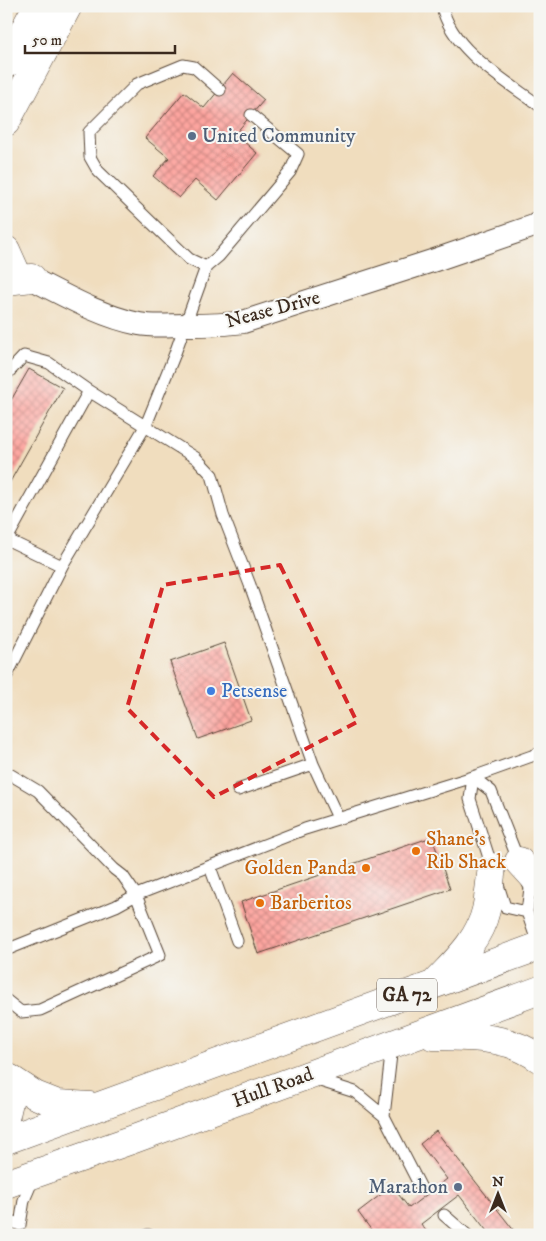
<svg xmlns="http://www.w3.org/2000/svg" width="546" height="1241" viewBox="0 0 546 1241" font-family="'IM FELL DW Pica',serif">
	<style>
		.building { fill: url(#building-cross-hatch) }
		.lines { fill: none; stroke-linecap: round; stroke-linejoin: round }
		.service-casing { stroke: #564536; stroke-width: 13 }
		.minor-casing { stroke: #564536; stroke-width: 24 }
		.primary-casing { stroke: #564536; stroke-width: 29 }
		.trunk-casing { stroke: #564536; stroke-width: 29 }
		.service { stroke: #fff; stroke-width: 11 }
		.minor { stroke: #fff; stroke-width: 22 }
		.primary { stroke: #fff; stroke-width: 28 }
		.trunk { stroke: #fff; stroke-width: 28 }
		.marked { fill: none; stroke: #d62828; stroke-width: 4; stroke-dasharray: 10 6; stroke-linejoin: round }
		.service-dot { fill: #5c6f8a; stroke: #f6f6f2; stroke-width: 2 }
		.shop-dot { fill: #3f7fe0; stroke: #f6f6f2; stroke-width: 2 }
		.food-dot { fill: #e8710a; stroke: #f6f6f2; stroke-width: 2 }
		.labels { text-anchor: middle; dominant-baseline: central; stroke-width: 4; stroke-linejoin: round; paint-order: stroke }
		.shield { fill: #f6f6f2; stroke: #73675e; stroke-width: 1 }
		.shield-label { font-size: 19px; font-weight: bold; fill: #3b2a1e }
		.service-label { font-size: 20px; fill: #4e5e75; stroke: #f6f6f2; text-anchor: start }
		.street-label { font-size: 20px; fill: #3b2a1e; stroke: #f6f6f2 }
		.shop-label { font-size: 20px; fill: #366cbe; stroke: #f6f6f2; text-anchor: start }
		.food-label { font-size: 20px; fill: #c56008; stroke: #f6f6f2; text-anchor: start }
	</style>
	<defs>
		<pattern id="building-cross-hatch" width="8" height="8" patternUnits="userSpaceOnUse" patternTransform="scale(1.25)"><rect width="8" height="8" fill="#fda49f"/><path d="M0 0l8 8M0 8l8-8" fill="none" stroke="#ce8681"/></pattern>
	</defs>
	<rect width="100%" height="100%" fill="#f6f6f2"/>
	<filter id="ink" filterUnits="userSpaceOnUse"><feTurbulence type="fractalNoise" baseFrequency=".02" numOctaves="2"/><feDisplacementMap in="SourceGraphic" scale="10" xChannelSelector="R" yChannelSelector="G"/><feConvolveMatrix kernelMatrix="1 2 1 2 8 2 1 2 1" color-interpolation-filters="sRGB"/></filter>
	<filter id="wash" filterUnits="userSpaceOnUse"><feTurbulence type="fractalNoise" baseFrequency=".0096" numOctaves="4" result="noise"/><feDisplacementMap in="SourceGraphic" scale="20" xChannelSelector="R" yChannelSelector="G"/><feGaussianBlur stdDeviation="1.12" result="paint"/><feColorMatrix in="noise" values="0 0 0 0 0 0 0 0 0 0 0 0 0 0 0 0 0 1.4 0 .05"/><feComposite in="paint" operator="in"/></filter>
	<g filter="url(#wash)">
		<rect width="100%" height="100%" fill="#f0ddbe"/>
		<g id="blocks">
			<!-- building -->
			<path class="building" d="M233,73l31,27 -29,34 22,19 -39,47 -23,-20 -16,18 -26,-22 16,-18 -24,-20 39,-46 20,16z
				M29,369l34,19 -57,101v-80z
				M224,643l27,77 -53,19 -28,-77z
				M432,837l18,52 -192,65 -17,-52z
				M436,1131l79,101 -4,3h-21l-31,-40 -38,29 8,11h-54l-17,-23 34,-26 17,22 38,-29 -27,-35z"/>
		</g>
	</g>
	<g filter="url(#ink)">
		<use href="#blocks" fill-opacity="0" stroke="#564536" stroke-width="1"/>
		<g class="lines">
			<defs>
				<path id="service" d="M442,6c9,44 64,75 98,100
					M206,267l13,-11 71,-84 8,-18 -47,-39
					M6,375l18,-19 25,7 40,28 107,67 16,17 11,40 27,70 63,179 25,54
					M6,539l56,27
					M7,539l82,-148
					M6,677l56,-111 84,-141 28,-69 32,-89 -17,-8 -91,-88 -8,-14 -1,-25 48,-48 46,-19 11,2 26,23
					M6,772l32,19 76,78 9,7 13,19 169,-66 168,-52 67,-24
					M473,777l18,14 28,71
					M473,777l-3,22 22,68
					M238,790l75,-26
					M210,867l27,74
					M526,879l4,9 -3,24 12,35
					M498,885l7,22 22,5
					M6,950l110,-44 20,-11 24,60 -120,55 -19,2 -15,-12
					M314,1079l41,13 29,24 8,-70
					M384,1116l37,72
					M444,1215l23,20
					M6,1219l14,6 4,-25 10,-23
					M147,1235h2"/>
				<path id="minor" d="M16,271c40,19 79,44 123,53 15,3 31,1 46,1 20,0 38,0 58,-3l192,-62 99,-34 6,-4"/>
				<path id="primary" d="M6,64l31,-58
					M6,122l62,-116
					M6,250l9,20
					M6,281l26,-3"/>
				<path id="trunk" d="M519,861l21,23
					M437,981c20,-21 42,-41 49,-71 3,-14 4,-29 6,-43
					M433,1036c38,1 75,-1 107,23
					M9,1078l26,17 23,9 32,2
					M6,1115l5,-22 -2,-15
					M6,1140l534,-194
					M6,1184l128,-45 406,-149"/>
			</defs>
			<!-- service casing -->
			<use href="#service" class="service-casing"/>
			<!-- minor casing -->
			<use href="#minor" class="minor-casing"/>
			<!-- primary casing -->
			<use href="#primary" class="primary-casing"/>
			<!-- trunk casing -->
			<use href="#trunk" class="trunk-casing"/>
			<!-- service -->
			<use href="#service" class="service"/>
			<!-- minor -->
			<use href="#minor" class="minor"/>
			<!-- primary -->
			<use href="#primary" class="primary"/>
			<!-- trunk -->
			<use href="#trunk" class="trunk"/>
		</g>
	</g>
	<!-- marked area -->
	<path class="marked" d="M280,565l77,157 -143,75 -87,-89 36,-123z"/>
	<!-- markers -->
	<g class="service-dot">
		<circle cx="192" cy="136" r="5"/>
		<circle cx="458" cy="1187" r="5"/>
	</g>
	<circle class="shop-dot" cx="211" cy="691" r="5"/>
	<g class="food-dot">
		<circle cx="416" cy="851" r="5"/>
		<circle cx="366" cy="868" r="5"/>
		<circle cx="260" cy="903" r="5"/>
	</g>
	<g class="labels">
		<!-- shield labels -->
		<rect class="shield" x="377" y="978.5" width="60" height="33" rx="4"/>
		<g class="shield-label">
			<text x="407" y="995">GA 72</text>
		</g>
		<!-- service labels -->
		<g class="service-label">
			<text x="202" y="136">United Community</text>
			<text x="448" y="1187" text-anchor="end">Marathon</text>
		</g>
		<!-- street labels -->
		<g class="street-label">
			<text transform="translate(273 310) rotate(-15)">Nease Drive</text>
			<text transform="translate(273 1088) rotate(-20)">Hull Road</text>
		</g>
		<!-- shop labels -->
		<g class="shop-label">
			<text x="221" y="691">Petsense</text>
		</g>
		<!-- food labels -->
		<g class="food-label">
			<text x="426" y="839">Shane’s<tspan x="426" dy="23">Rib Shack</tspan></text>
			<text x="356" y="868" text-anchor="end">Golden Panda</text>
			<text x="270" y="903">Barberitos</text>
		</g>
	</g>
	<!-- margin -->
	<rect width="546" height="1241" fill="none" stroke="#f6f6f2" stroke-width="25"/>
	<!-- north arrow -->
	<g transform="translate(498 1194)" stroke="#f6f6f2" stroke-width="4" paint-order="stroke">
	<path d="M0-4L9 19L0 12L-9 19Z" fill="#3b2a1e"/>
	<text y="-8" font-size="14" font-weight="bold" text-anchor="middle" fill="#3b2a1e">N</text>
	</g>
	<!-- scale -->
	<path d="M25 45v8h150v-8" fill="none" stroke="#3b2a1e" stroke-width="2.5"/>
	<text x="32" y="45" font-size="15" fill="#3b2a1e" stroke="#f6f6f2" stroke-width="4" paint-order="stroke">50 m</text>
</svg>
